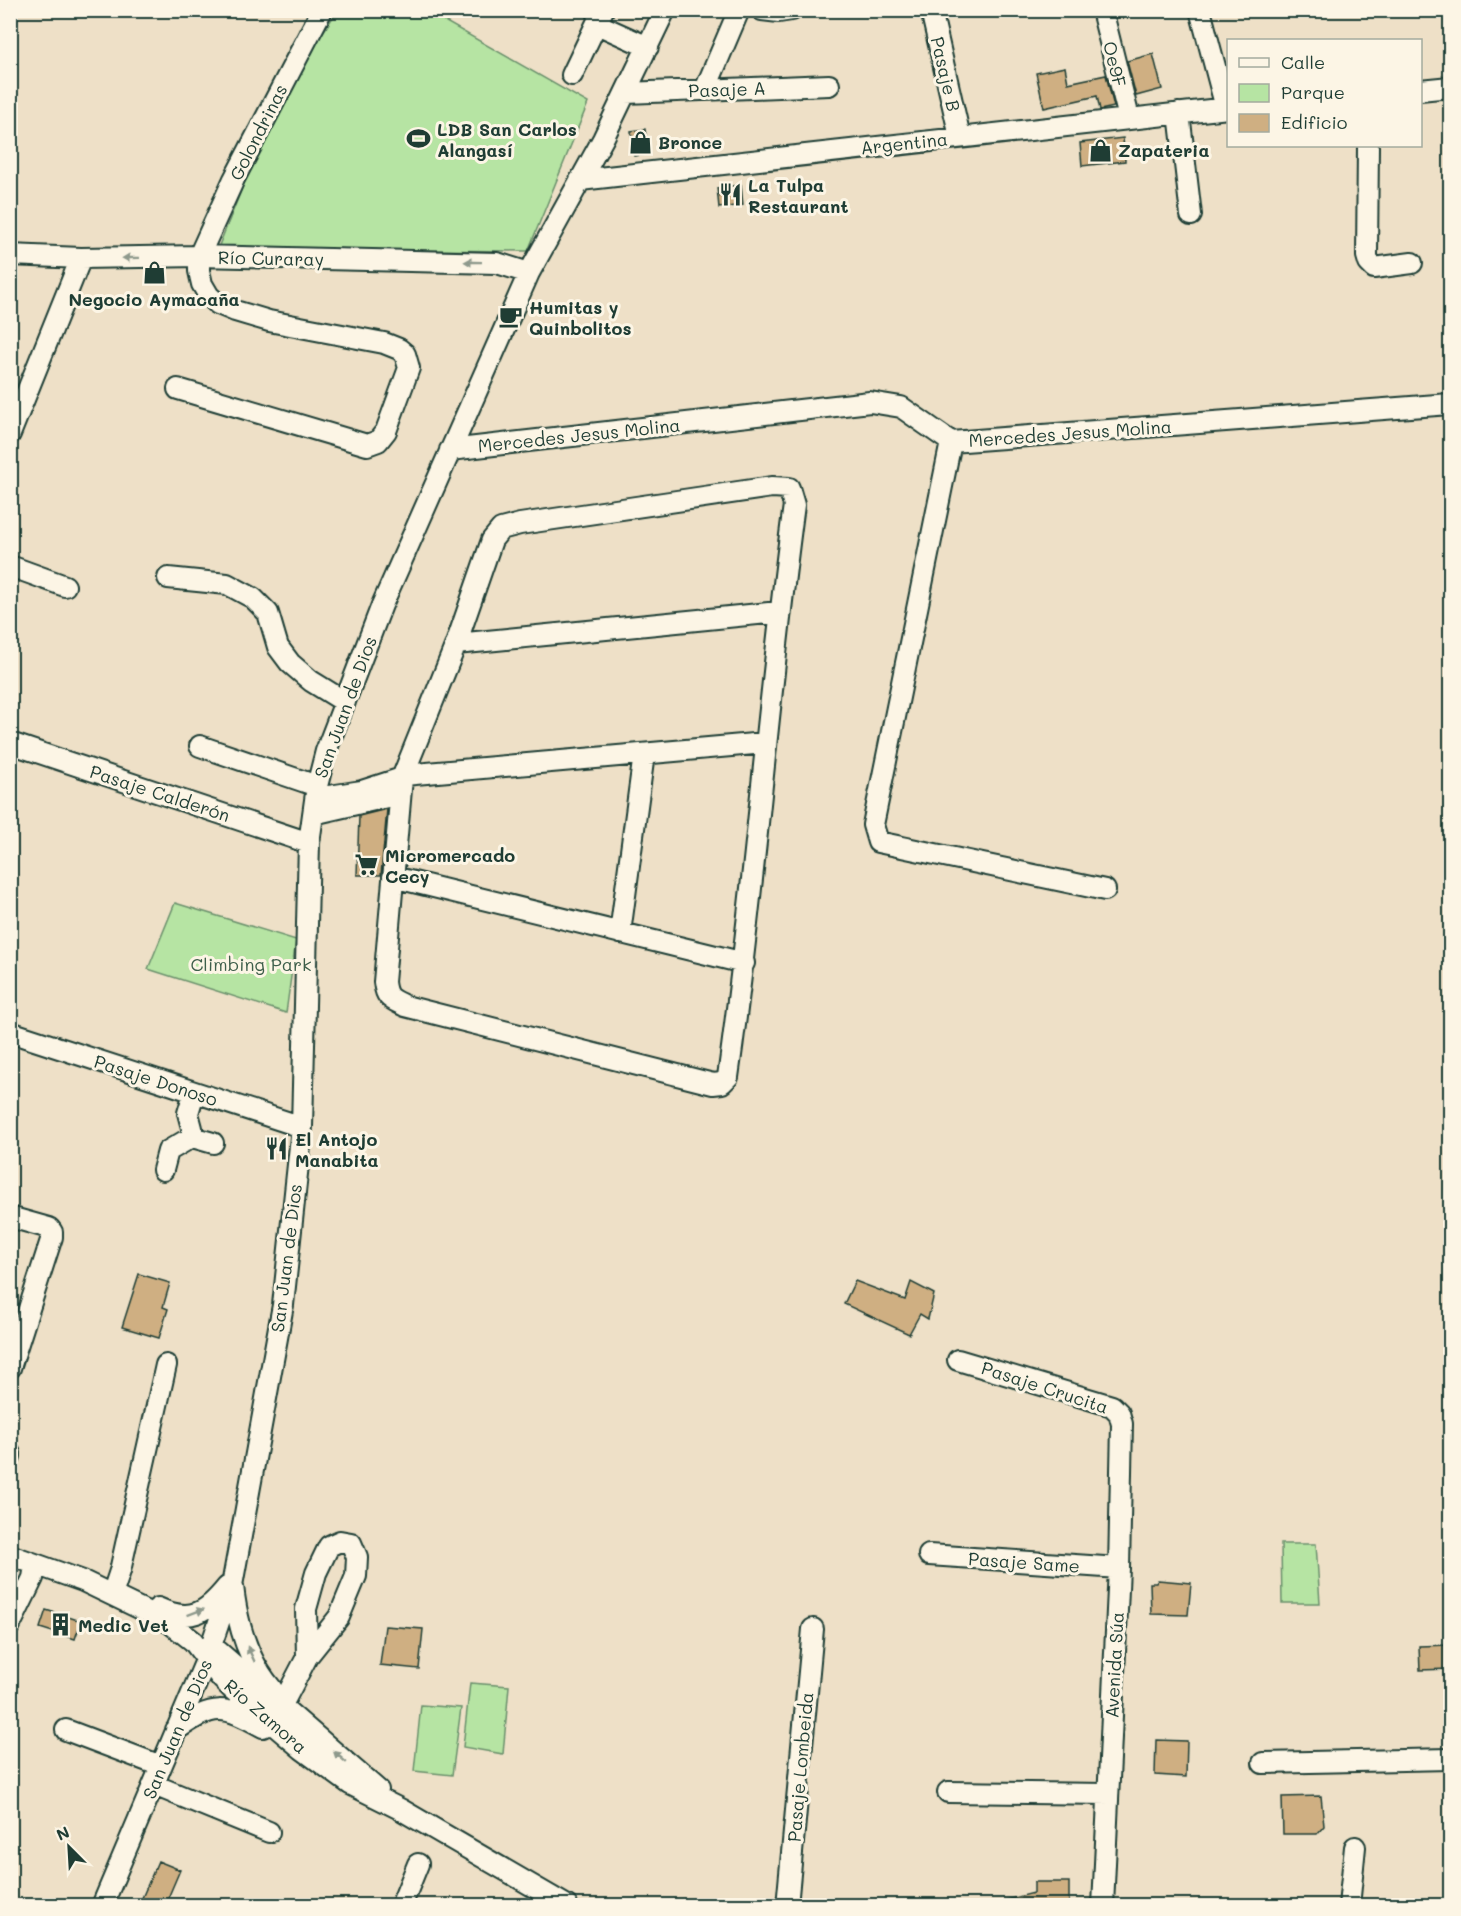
<svg xmlns="http://www.w3.org/2000/svg" width="1461" height="1916" viewBox="0 0 1461 1916" font-family="Mali,sans-serif">
	<style>
		.green { fill: #b6e4a3; stroke: #6a906c; stroke-width: 1.5 }
		.building { fill: #cfaf82; stroke: #1f3d34; stroke-width: 1.5 }
		.lines { fill: none; stroke-linecap: round; stroke-linejoin: round }
		.minor-casing { stroke: #1f3d34; stroke-width: 24 }
		.minor { stroke: #fcf5e5; stroke-width: 20 }
		.oneway { fill: #8e998c }
		.labels { text-anchor: middle; dominant-baseline: central; stroke-width: 6; stroke-linejoin: round; paint-order: stroke }
		.street-label { font-size: 18px; fill: #1f3d34; stroke: #fcf5e5 }
		.poi-label { font-size: 18px; font-weight: bold; fill: #1f3d34; stroke: #fcf5e5; text-anchor: start }
		.park-label { font-size: 18px; fill: #3d5e4a; stroke: #fcf5e5 }
	</style>
	<rect width="100%" height="100%" fill="#eee0c7"/>
	<filter id="ink" filterUnits="userSpaceOnUse"><feTurbulence type="fractalNoise" baseFrequency=".0167" numOctaves="2"/><feDisplacementMap in="SourceGraphic" scale="12" xChannelSelector="R" yChannelSelector="G"/><feConvolveMatrix kernelMatrix="1 2 1 2 8 2 1 2 1" color-interpolation-filters="sRGB"/></filter>
	<g filter="url(#ink)">
		<!-- green -->
		<path class="green" d="M337,11h90l161,92 -60,148 -310,-3 29,-72 51,-106z
			M175,903l121,37 -10,73 -138,-44z
			M1281,1544h35l4,59h-38z
			M470,1683l39,3 -6,68 -40,-7z
			M421,1705l40,3 -9,67 -38,-4z"/>
		<!-- building -->
		<path class="building" d="M1153,54l9,35 -26,7 -9,-35z
			M1065,67l3,16 38,-8 8,32 -14,3 -3,-14 -53,12 -8,-35z
			M645,129l3,25 -14,2 -3,-25z
			M1123,138l2,23 -43,5 -2,-23z
			M741,185l2,20 -24,3 -2,-20z
			M387,809l-6,66h-24l2,-59z
			M139,1274l31,9 -7,24 5,2 -9,29 -37,-11z
			M855,1281l50,19 6,-18 23,12 -6,25 -8,-5 -11,20 -65,-30z
			M1158,1580l33,3 -3,32 -37,-1 -1,-31h6z
			M46,1610l35,11 -6,18 -35,-11z
			M385,1626l38,3 -4,40 -39,-4z
			M1450,1645v24l-30,1 -1,-24z
			M1156,1740l31,1 -1,36 -31,-2z
			M1321,1796l3,30 -7,8h-34l-1,-37z
			M158,1861l22,9 -15,35h-26z
			M1034,1882h35v23h-63v-5l28,-7z"/>
		<g class="lines">
			<defs>
				<path id="minor" d="M762,10l17,2 13,-2
					M931,10l29,127
					M1102,10l27,108
					M1200,10l26,98
					M597,24l51,23
					M572,75l31,-65
					M705,90l34,-80
					M1420,90l30,-3
					M626,93l203,-8
					M1179,113l12,102
					M1368,146l-1,110 2,7 5,5 38,-5
					M580,180l648,-72
					M10,255l71,3 118,-2 298,7 32,10
					M178,389l189,56 11,-4 8,-10 23,-63 -4,-14 -6,-5 -15,-6 -115,-22 -34,-10 -17,-7 -9,-8 -7,-12 -3,-13v-15l35,-77 88,-169
					M10,434l71,-176
					M951,442l-78,383 5,17 227,48
					M450,450l420,-48 31,5 50,35 499,-38
					M772,487l17,1 5,17c-26,190 -39,382 -66,572l-6,6 -9,1 -308,-78c-14,-7 -19,-7 -21,-24l18,-204 54,-134 36,-104 9,-11 19,-5z
					M10,566l55,20
					M168,578l59,6 26,14 15,15 10,34 12,16 21,18 34,21
					M456,644l323,-32
					M10,743l299,100
					M200,746l117,40
					M404,775l361,-32
					M316,798l46,-7 40,-13
					M313,814l87,-20
					M393,877l351,86
					M620,933l24,-179
					M10,1032l292,95
					M192,1137l21,6
					M163,1170l5,-19 24,-14v-9l-4,-15 6,-20
					M10,1217l39,11 3,4v5l-42,131
					M958,1360l154,46 7,7 3,11 -3,144 -16,338
					M10,1454v2
					M10,1555l73,26 87,42 23,18 28,37 12,12 69,59 48,35 50,25 167,97
					M929,1555l190,13
					M233,1586c4,37 14,74 39,103
					M114,1589l6,-18 46,-206
					M158,1608c33,15 48,5 69,-21
					M10,1625l23,-47 2,-13
					M211,1645l167,145
					M283,1703l24,-46 32,-40 17,-41 1,-19 -6,-14 -11,-2 -11,5 -13,27 -10,36 1,48
					M66,1730l95,36
					M176,1730c39,-27 47,-25 87,-3
					M1263,1763l187,-4
					M154,1785l115,47
					M948,1792l160,2
					M102,1906l105,-248 26,-78 50,-275 19,-178 7,-284 8,-57 9,-35 56,-146 147,-332 74,-134 62,-129
					M401,1906l17,-42
					M787,1906l26,-277
					M1349,1906l6,-59"/>
			</defs>
			<!-- minor casing -->
			<use href="#minor" class="minor-casing"/>
			<!-- minor -->
			<use href="#minor" class="minor"/>
		</g>
		<!-- one-way arrows -->
		<defs><path id="oneway-solid" d="M-6-.8H1V-3.2L6.5 0L1 3.2V.8H-6Z" transform="scale(1.5)"/></defs>
		<g class="oneway">
			<use href="#oneway-solid" transform="translate(131 258) rotate(179)"/>
			<use href="#oneway-solid" transform="translate(473 262) rotate(-179)"/>
			<use href="#oneway-solid" transform="translate(196 1612) rotate(-20)"/>
			<use href="#oneway-solid" transform="translate(251 1654) rotate(-115)"/>
			<use href="#oneway-solid" transform="translate(340 1757) rotate(-139)"/>
		</g>
	</g>
	<!-- icons -->
	<defs>
		<symbol id="stadium-bare" viewBox="-9 -9 18 18"><path d="M0-5a6.5 5 0 1 0 0 10a6.5 5 0 1 0 0-10ZM-3.5-1.8h7v3.6h-7Z" fill="#1f3d34" stroke="#fcf5e5" stroke-width="2.5" paint-order="stroke"/></symbol>
		<symbol id="shop-bare" viewBox="-9 -9 18 18"><path d="M-5-2.5h2.3a2.7 3.5 0 0 1 5.4 0H5L5.5 6h-11ZM-1.5-2.5h3a1.5 2.3 0 0 0-3 0Z" fill="#1f3d34" stroke="#fcf5e5" stroke-width="2.5" paint-order="stroke"/></symbol>
		<symbol id="restaurant-bare" viewBox="-9 -9 18 18"><path d="M-5-6h1v4h1v-4h1v4h1v-4h1v5L-1.5 .5V6h-2V.5L-5-1ZM5-6V6H3V1.5H1.5Q1.5-4 5-6Z" fill="#1f3d34" stroke="#fcf5e5" stroke-width="2.5" paint-order="stroke"/></symbol>
		<symbol id="cafe-bare" viewBox="-9 -9 18 18"><path d="M-5.5-4.5H6V0H3Q3 3.5 0 3.5H-2.5Q-5.5 3.5-5.5 0ZM3-3.2v2h1.7v-2ZM-6 4.5H4V6H-6Z" fill="#1f3d34" stroke="#fcf5e5" stroke-width="2.5" paint-order="stroke"/></symbol>
		<symbol id="supermarket-bare" viewBox="-9 -9 18 18"><path d="M-6-5.5h2.5l.6 2H6L4.5 2H-2.5L-4.4-4H-6ZM-1.5 3.2a1.3 1.3 0 1 0 .1 0ZM3 3.2a1.3 1.3 0 1 0 .1 0Z" fill="#1f3d34" stroke="#fcf5e5" stroke-width="2.5" paint-order="stroke"/></symbol>
		<symbol id="building-bare" viewBox="-9 -9 18 18"><path d="M-4-6H4V6H1V3H-1V6H-4ZM-2.5-4.3h1.7v1.8h-1.7ZM.8-4.3h1.7v1.8H.8ZM-2.5-1h1.7V.8h-1.7ZM.8-1h1.7V.8H.8Z" fill="#1f3d34" stroke="#fcf5e5" stroke-width="2.5" paint-order="stroke"/></symbol>
	</defs>
	<g fill-rule="evenodd">
		<use href="#stadium-bare" x="402" y="122" width="33" height="33"/>
		<use href="#shop-bare" x="624" y="126" width="33" height="33"/>
		<use href="#shop-bare" x="1084" y="134" width="33" height="33"/>
		<use href="#restaurant-bare" x="714" y="178" width="33" height="33"/>
		<use href="#shop-bare" x="138" y="256" width="33" height="33"/>
		<use href="#cafe-bare" x="494" y="300" width="33" height="33"/>
		<use href="#supermarket-bare" x="350" y="848" width="33" height="33"/>
		<use href="#restaurant-bare" x="260" y="1132" width="33" height="33"/>
		<use href="#building-bare" x="44" y="1608" width="33" height="33"/>
	</g>
	<g class="labels">
		<!-- street labels -->
		<g class="street-label">
			<text transform="translate(1115 64) rotate(76)">Oe9F</text>
			<text transform="translate(946 74) rotate(77)">Pasaje B</text>
			<text transform="translate(727 89) rotate(-2)">Pasaje A</text>
			<text transform="translate(258 132) rotate(-63)">Golondrinas</text>
			<text transform="translate(904 143) rotate(-6)">Argentina</text>
			<text transform="translate(271 258) rotate(1)">Río Curaray</text>
			<text transform="translate(1070 433) rotate(-4)">Mercedes Jesus Molina</text>
			<text transform="translate(579 435) rotate(-6)">Mercedes Jesus Molina</text>
			<text transform="translate(345 707) rotate(-70)">San Juan de Dios</text>
			<text transform="translate(160 793) rotate(18)">Pasaje Calderón</text>
			<text transform="translate(156 1080) rotate(18)">Pasaje Donoso</text>
			<text transform="translate(286 1258) rotate(-83)">San Juan de Dios</text>
			<text transform="translate(1045 1387) rotate(18)">Pasaje Crucita</text>
			<text transform="translate(1024 1562) rotate(4)">Pasaje Same</text>
			<text transform="translate(1114 1665) rotate(-87)">Avenida Súa</text>
			<text transform="translate(266 1716) rotate(41)">Río Zamora</text>
			<text transform="translate(177 1729) rotate(-67)">San Juan de Dios</text>
			<text transform="translate(800 1767) rotate(-85)">Pasaje Lombeida</text>
		</g>
		<!-- poi labels -->
		<g class="poi-label">
			<text x="437" y="129">LDB San Carlos<tspan x="437" dy="21">Alangasí</tspan></text>
			<text x="658" y="142">Bronce</text>
			<text x="1118" y="150">Zapateria</text>
			<text x="748" y="185">La Tulpa<tspan x="748" dy="21">Restaurant</tspan></text>
			<text x="154" y="299" text-anchor="middle">Negocio Aymacaña</text>
			<text x="529" y="307">Humitas y<tspan x="529" dy="21">Quinbolitos</tspan></text>
			<text x="385" y="855">Micromercado<tspan x="385" dy="21">Cecy</tspan></text>
			<text x="295" y="1139">El Antojo<tspan x="295" dy="21">Manabita</tspan></text>
			<text x="78" y="1625">Medic Vet</text>
		</g>
		<!-- park labels -->
		<g class="park-label">
			<text x="251" y="964">Climbing Park</text>
		</g>
	</g>
	<!-- margin -->
	<rect width="1461" height="1916" fill="none" stroke="#fcf5e5" stroke-width="36"/>
	<rect x="18" y="18" width="1425" height="1880" fill="none" stroke="#1f3d34" stroke-width="2" filter="url(#ink)"/>
	<!-- legend -->
	<rect x="1227" y="39" width="195" height="108" fill="#fcf5e5" stroke="#a4ab9e" stroke-width="1.5"/>
	<rect x="1239" y="58" width="30" height="9" fill="#fcf5e5" stroke="#a4ab9e" stroke-width="1.5"/>
	<text x="1281" y="69" font-size="18" fill="#1f3d34">Calle</text>
	<rect x="1239" y="84" width="30" height="18" fill="#b6e4a3" stroke="#a4ab9e" stroke-width="1.5"/>
	<text x="1281" y="99" font-size="18" fill="#1f3d34">Parque</text>
	<rect x="1239" y="114" width="30" height="18" fill="#cfaf82" stroke="#a4ab9e" stroke-width="1.5"/>
	<text x="1281" y="129" font-size="18" fill="#1f3d34">Edificio</text>
	<!-- north arrow -->
	<g transform="translate(69 1847) rotate(336)" stroke="#fcf5e5" stroke-width="4.5" paint-order="stroke">
	<path d="M0-4.5L10 22L0 15L-10 22Z" fill="#1f3d34"/>
	<text y="-9" font-size="16" font-weight="bold" text-anchor="middle" fill="#1f3d34">N</text>
	</g>
</svg>
